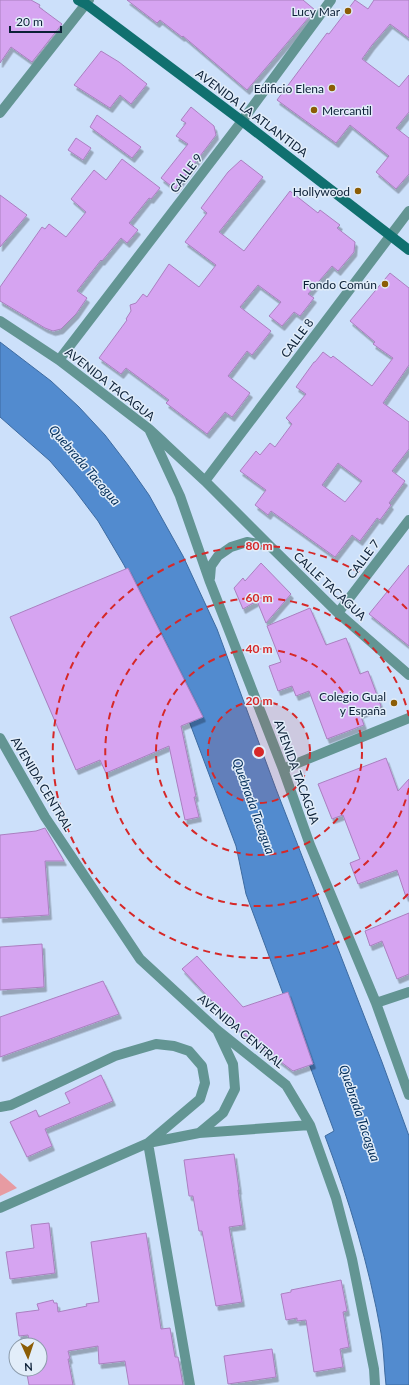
<svg xmlns="http://www.w3.org/2000/svg" width="409" height="1385" viewBox="0 0 409 1385" font-family="Lato,sans-serif">
	<style>
		.green { fill: #e79ba2 }
		.water { fill: #528bcf; stroke: #3d6ba1 }
		.building { fill: #d6a4f1; stroke: #aa80c0; fill-rule: evenodd; filter: url(#shadow) }
		.lines { fill: none; stroke-linecap: round; stroke-linejoin: round }
		.street { stroke: #639593; stroke-width: 10 }
		.secondary { stroke: #10706f; stroke-width: 10 }
		.ring { fill: none; stroke: #d62828; stroke-width: 2; stroke-dasharray: 7 5 }
		.poi-dot { fill: #8c5d05; stroke: #e2edf9; stroke-width: 1.5 }
		.labels { text-anchor: middle; dominant-baseline: central; stroke-width: 3; stroke-linejoin: round; paint-order: stroke }
		.poi-label { font-size: 12px; fill: #0c2037; stroke: #e2edf9; text-anchor: end }
		.street-label { font-size: 12px; fill: #0c2037; stroke: #e2edf9 }
		.water-label { font-size: 13px; font-style: italic; fill: #052f5a; stroke: #e2edf9 }
		.centre { fill: #d62828; stroke: #e2edf9; stroke-width: 2 }
		.ring-label { font-size: 12px; text-anchor: middle; font-weight: bold; fill: #d62828; stroke: #e2edf9; stroke-width: 3; stroke-linejoin: round; paint-order: stroke }
	</style>
	<defs>
		<filter id="shadow"><feDropShadow dx="2.5" dy="4.5" stdDeviation="0" flood-color="#0004"/></filter>
	</defs>
	<rect width="100%" height="100%" fill="#cce0fa"/>
	<!-- green -->
	<path class="green" d="M0,1173l17,15 -17,8z"/>
	<!-- water -->
	<path class="water" d="M0,342l51,39 28,26 26,28 23,30 21,30 34,61 34,73 59,160 106,273 27,74v249h-23c-2,-17 -2,-35 -5,-52 -12,-68 -32,-133 -56,-197l9,-5 -88,-237 -10,-48 -53,-141 -19,-58 -40,-82 -26,-44 -25,-33 -23,-27 -50,-44z"/>
	<!-- building -->
	<path class="building" d="M0,0h31l9,5 -1,2 23,17 -30,38 -21,-15 -11,16z
		M127,0h176l12,10 -68,80 -64,-54 -1,1 -22,-17 -3,3z
		M355,0l13,9 6,-9h35v38l-19,-14 -18,21 -10,14 37,28 10,-12v37l-13,16 13,10v36l-13,15 -20,-17 13,-16 -39,-31 -14,18 -59,-43 50,-67 2,1z
		M101,51l18,11 28,22 -16,20 -11,-9 -10,13 -36,-23z
		M191,107l23,19 2,9 -41,54 -14,-11 27,-34 -12,-8 10,-13 -5,-3z
		M97,115l44,32 -9,11 -42,-31z
		M76,138l15,10 -8,12 -15,-10z
		M122,159l38,29 -9,11 -2,-1 -20,25 9,7 -11,13 -6,-5 -19,23 -1,-1 -24,31 10,7 -11,16 -15,15 -8,2 -8,-3 -45,-27v-14l42,-60 3,2 4,-5 17,13 20,-25 -15,-13 23,-29 12,10z
		M241,160l22,17 -44,55 25,19 46,-60 28,22 2,-3 20,15 -3,3 18,14 -1,10 -16,19 -6,-5 -24,28 6,4 -14,18 -6,-4 -12,14 -13,-10 12,-14 -23,-17 -18,22 31,24 -19,24 -5,-4 -19,25 22,17 -18,24 -7,-5 -18,22 -41,-31 3,-3 -43,-32 -5,6 -22,-16 28,-38 -1,-1 5,-8 -1,-6 6,-2 7,-9 4,3 22,-33 30,23 17,-22 -31,-23 22,-29 -6,-5 27,-36z
		M0,195l27,20 -27,32z
		M390,273l19,15v77l-26,38 26,19v27l-17,22 13,10 -16,22 2,2 -11,15 -3,-2 -17,23 -8,-6 -17,22 -64,-46 -3,4 -13,-10 11,-15 -26,-19 16,-20 4,4 10,-12 5,4 17,-23 -6,-6 20,-24 -10,-7 18,-25h1l8,-10 8,6 2,-2 39,30 21,-28 -20,-14 2,-2 -25,-21zM338,463l24,18 -17,21 -23,-17z
		M261,563l30,31 -25,29 -9,-22 -14,8 -9,-21 9,-10 2,3z
		M409,565v81l-40,-32z
		M128,568l75,149 -22,9 15,71h-2l5,20 -14,3 -16,-74 -63,27 -6,-13 -24,10 -66,-153z
		M310,608l16,37 20,-7 14,36 8,-3 13,35 -21,8 4,11 -37,14 -18,-48 -13,5 -4,-10 -14,5 -9,-25 12,-4 -14,-36z
		M386,758l12,33 11,-12v118h-3l-9,-27 -39,14 -8,-21 10,-4 -17,-44 -11,4 -14,-35z
		M45,828l19,33h-19l4,54 -49,3v-83l36,-4z
		M409,913v61l-12,5 -15,-38 -12,5 -5,-15z
		M42,944l2,43 -44,3v-43z
		M197,956l46,51 45,-15 25,72 -20,7 -52,-39 -59,-63z
		M103,981l16,33 -119,43v-40z
		M101,1075l12,26 -68,28 7,17 -25,11 -17,-35 26,-12 3,7 31,-14 -5,-10z
		M234,1154l5,36h-1l5,35 -14,2 13,75 -26,4 -14,-75h-3l-6,-35h-4l-5,-36z
		M49,1223l6,50 -45,6 -4,-27 28,-4 -3,-23z
		M146,1233l15,96 9,-1 5,29h3l5,28h-54l-4,-24 -26,3 -1,-18 -30,5 2,8h-2l5,26h-44l-3,-16h14v-24h-10l-2,-10 -9,1 -3,-23 23,-3 -2,-6 16,-4 1,3h3l1,9 29,-6 -1,-2 13,-2 -8,-60z
		M341,1280l6,31 -4,1 6,35 -9,2 3,18 -29,5 -8,-52 -9,1v-3l-11,2 -5,-26 10,-2v-2z
		M272,1349l4,28 -48,7 -4,-28z"/>
	<g class="lines">
		<!-- street -->
		<path class="street" d="M0,113l89,-113
			M0,321l59,39 90,69 56,52 65,65 68,67 71,62
			M59,360l183,-239 89,-121
			M149,429l31,67 30,86 73,187 27,76 66,158 33,92
			M205,481l204,-270
			M210,578l1,-12 7,-10 13,-9 16,-5 23,4
			M338,613l71,-93
			M0,738l45,79 95,142 77,71 69,55 24,40 26,73 16,61 22,110 1,16
			M283,769l126,-51
			M376,1003l33,-11
			M0,1107l11,-2 104,-49 41,-12 18,2 15,5 13,15 3,17 -5,16 -52,44 42,242
			M199,1133l24,-20 12,-24 -2,-25 -15,-32
			M0,1208l148,-65 51,-10 111,-8"/>
		<!-- secondary -->
		<path class="secondary" d="M78,0l8,4 156,117 167,129"/>
	</g>
	<!-- distance rings -->
	<circle cx="259" cy="752" r="51" fill="#d62828" fill-opacity=".12"/>
	<g class="ring">
		<circle cx="259" cy="752" r="51"/>
		<circle cx="259" cy="752" r="103"/>
		<path d="M409 788A154 154 0 1 1 409 716"/>
		<path d="M408 894A206 206 0 1 1 408 610"/>
	</g>
	<!-- markers -->
	<g class="poi-dot">
		<circle cx="348" cy="11" r="4"/>
		<circle cx="332" cy="88" r="4"/>
		<circle cx="314" cy="110" r="4"/>
		<circle cx="358" cy="191" r="4"/>
		<circle cx="385" cy="284" r="4"/>
		<circle cx="394" cy="703" r="4"/>
	</g>
	<g class="labels">
		<!-- poi labels -->
		<g class="poi-label">
			<text x="340" y="11">Lucy Mar</text>
			<text x="324" y="88">Edificio Elena</text>
			<text x="322" y="110" text-anchor="start">Mercantil</text>
			<text x="350" y="191">Hollywood</text>
			<text x="377" y="284">Fondo Común</text>
			<text x="386" y="696">Colegio Gual<tspan x="386" dy="14">y España</tspan></text>
		</g>
		<!-- street labels -->
		<g class="street-label">
			<text transform="translate(252 113) rotate(37)">AVENIDA LA ATLANTIDA</text>
			<text transform="translate(186 173) rotate(-53)">CALLE 9</text>
			<text transform="translate(297 338) rotate(-53)">CALLE 8</text>
			<text transform="translate(110 384) rotate(38)">AVENIDA TACAGUA</text>
			<text transform="translate(363 559) rotate(-53)">CALLE 7</text>
			<text transform="translate(330 586) rotate(43)">CALLE TACAGUA</text>
			<text transform="translate(297 772) rotate(70)">AVENIDA TACAGUA</text>
			<text transform="translate(42 784) rotate(59)">AVENIDA CENTRAL</text>
			<text transform="translate(241 1031) rotate(40)">AVENIDA CENTRAL</text>
		</g>
		<!-- water labels -->
		<g class="water-label">
			<text transform="translate(85 465) rotate(49)">Quebrada Tacagua</text>
			<text transform="translate(254 806) rotate(70)">Quebrada Tacagua</text>
			<text transform="translate(360 1113) rotate(71)">Quebrada Tacagua</text>
		</g>
	</g>
	<circle cx="259" cy="752" r="6" class="centre"/>
	<g class="ring-label">
		<text x="259" y="550">80 m</text>
		<text x="259" y="602">60 m</text>
		<text x="259" y="653">40 m</text>
		<text x="259" y="705">20 m</text>
	</g>
	<!-- north arrow -->
	<g transform="translate(28 1357) rotate(177)"><circle r="19" fill="#e2edf9" stroke="#8c9bab"/>
	<path d="M0-3L7 15L0 10L-7 15Z" fill="#8c5d05"/>
	<text y="-6" font-size="11" font-weight="bold" text-anchor="middle" fill="#0c2037">N</text>
	</g>
	<!-- scale -->
	<path d="M10 26v6h51v-6" fill="none" stroke="#0c2037" stroke-width="2"/>
	<text x="16" y="26" font-size="12" fill="#0c2037" stroke="#e2edf9" stroke-width="3" paint-order="stroke">20 m</text>
</svg>
